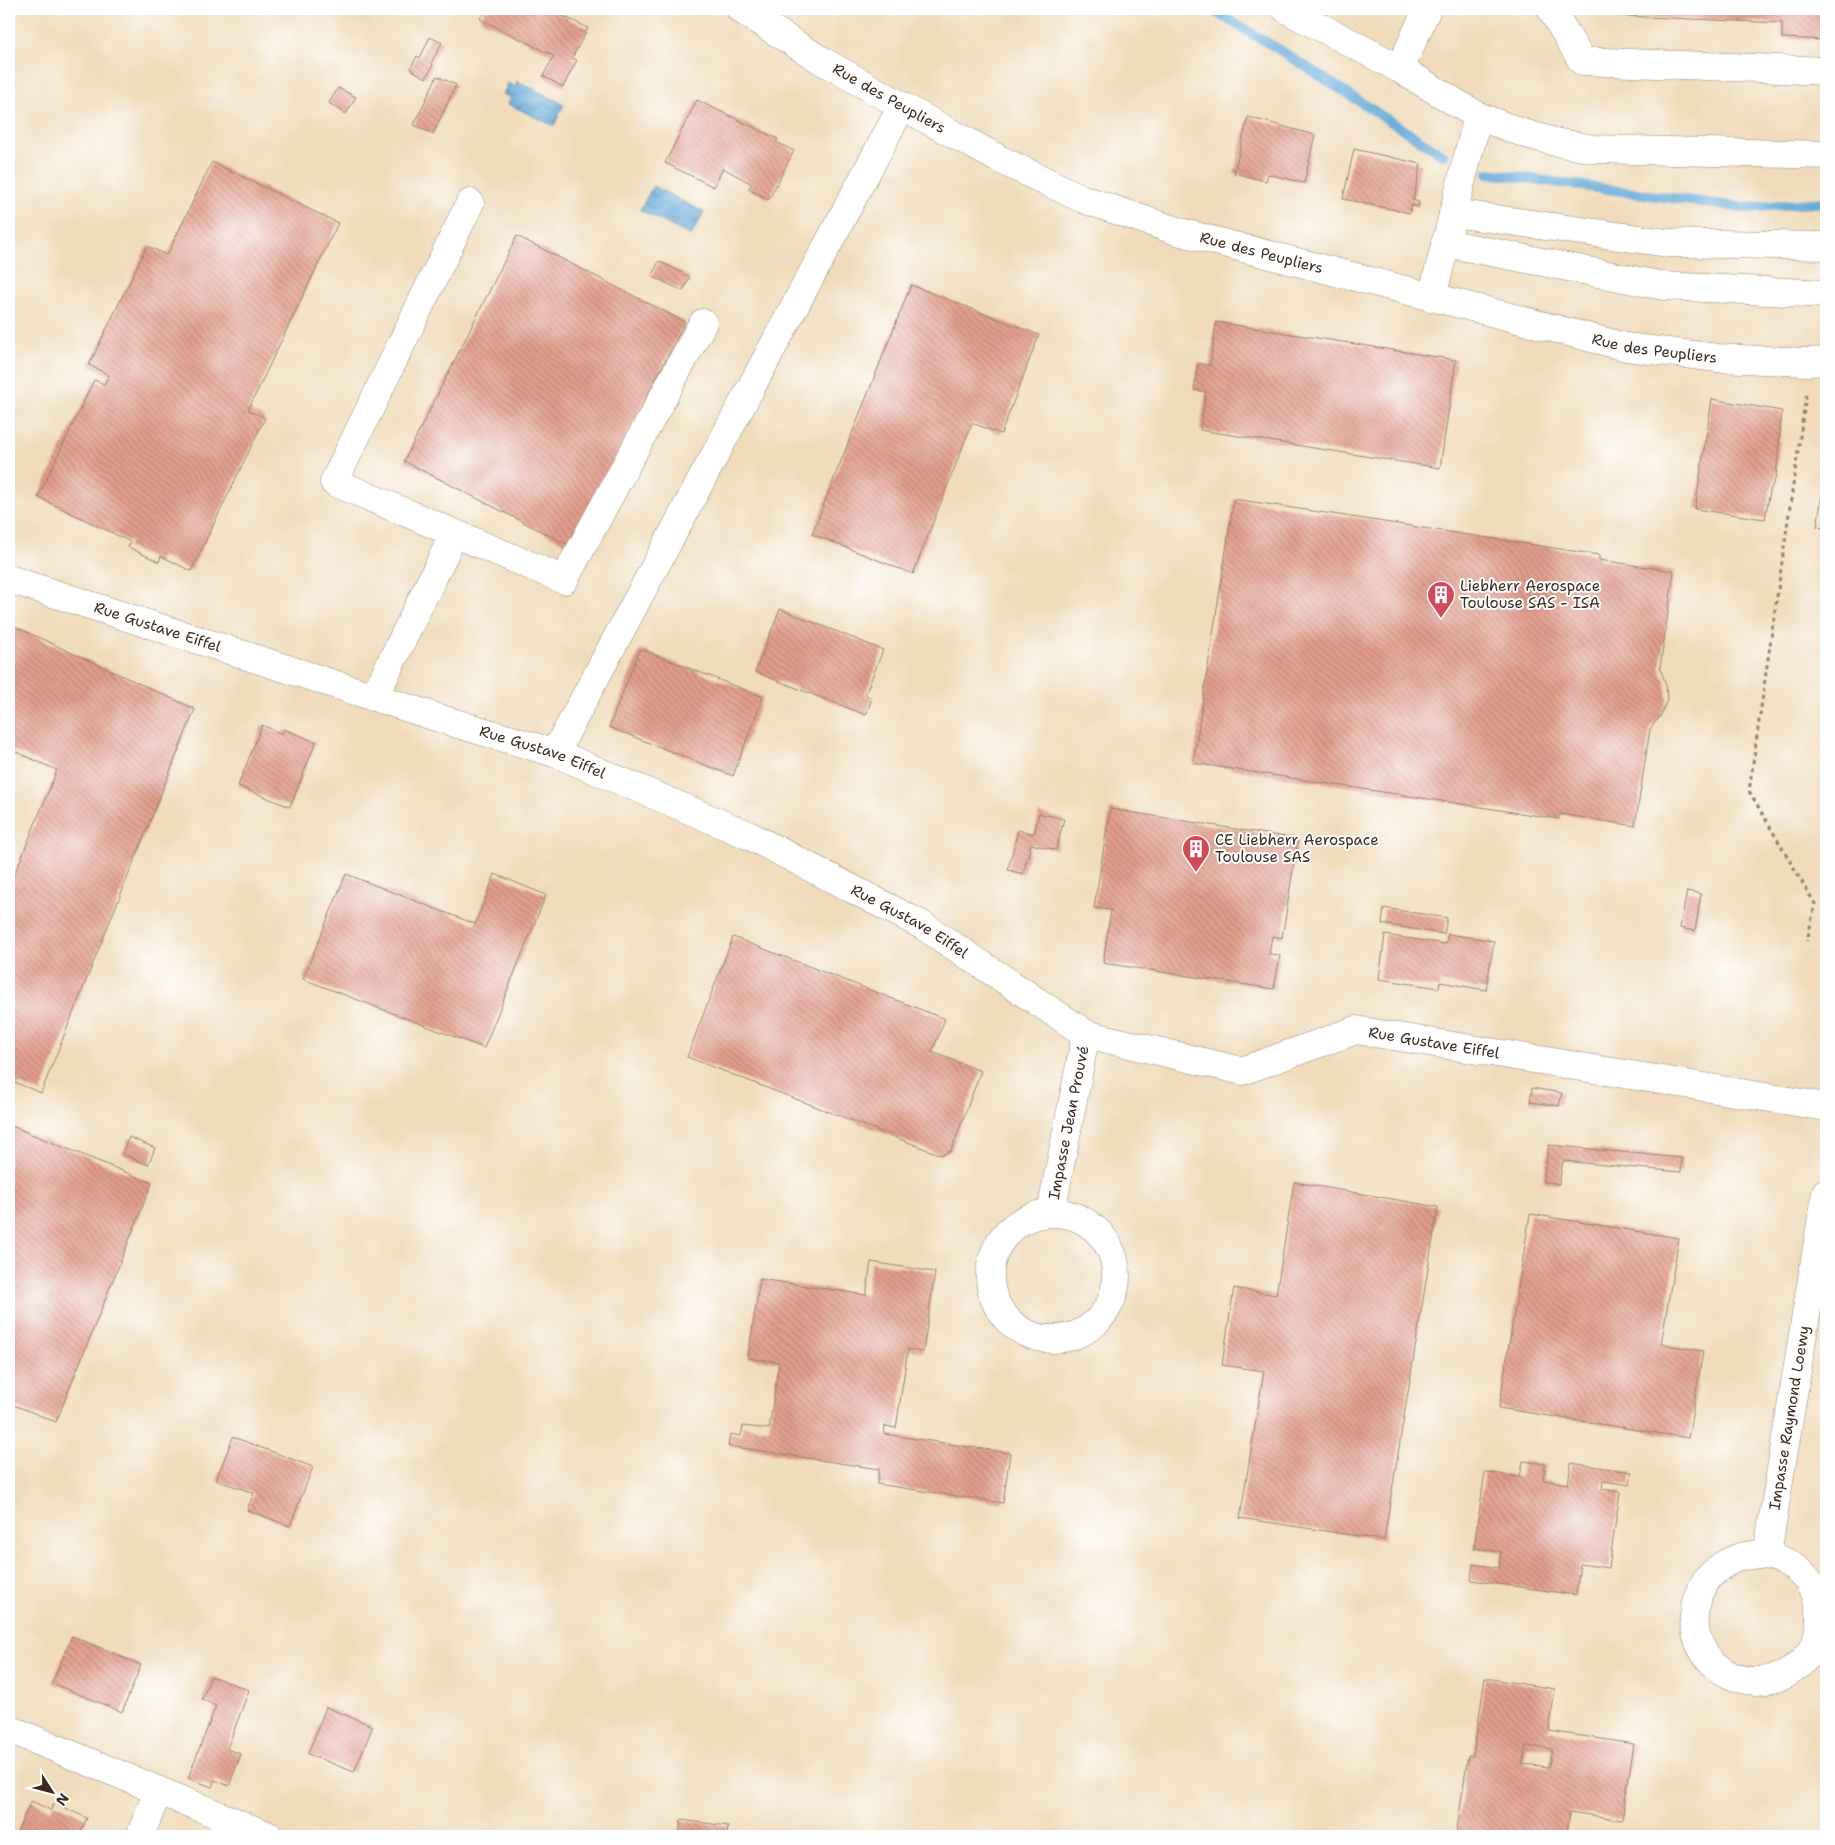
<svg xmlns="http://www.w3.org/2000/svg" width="1835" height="1845" viewBox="0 0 1835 1845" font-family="'Shantell Sans',sans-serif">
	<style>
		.water { fill: url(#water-waves); stroke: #4e697a }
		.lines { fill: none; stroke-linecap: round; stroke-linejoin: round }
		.stream { stroke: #60a8d7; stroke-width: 10 }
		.building { fill: url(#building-back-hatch); fill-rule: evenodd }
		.minor-casing { stroke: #96836c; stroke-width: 29 }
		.path { stroke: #96836c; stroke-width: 3; stroke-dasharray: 4 4; stroke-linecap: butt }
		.minor { stroke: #fff; stroke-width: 28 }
		.labels { text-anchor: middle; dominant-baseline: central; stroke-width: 4; stroke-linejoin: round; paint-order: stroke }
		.street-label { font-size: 15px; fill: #3b2a1e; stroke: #fff }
		.poi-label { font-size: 15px; fill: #3b2a1e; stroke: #fff; text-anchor: start }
	</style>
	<defs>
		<pattern id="water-waves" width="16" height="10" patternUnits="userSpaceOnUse" patternTransform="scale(1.25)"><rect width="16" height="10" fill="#60a8d7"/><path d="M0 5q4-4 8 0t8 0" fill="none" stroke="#5089ae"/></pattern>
		<pattern id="building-back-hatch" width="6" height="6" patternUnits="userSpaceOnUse" patternTransform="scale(1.25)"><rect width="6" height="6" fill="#e39e8d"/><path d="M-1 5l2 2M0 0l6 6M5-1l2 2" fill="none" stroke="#b98173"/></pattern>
	</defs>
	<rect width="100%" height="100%" fill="#fff"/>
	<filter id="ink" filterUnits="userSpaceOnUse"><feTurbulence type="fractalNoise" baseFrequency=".02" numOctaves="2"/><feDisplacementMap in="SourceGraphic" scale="10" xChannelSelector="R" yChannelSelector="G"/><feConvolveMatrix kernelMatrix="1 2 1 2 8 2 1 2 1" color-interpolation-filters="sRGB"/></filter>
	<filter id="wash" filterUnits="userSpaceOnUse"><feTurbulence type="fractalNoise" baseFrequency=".0096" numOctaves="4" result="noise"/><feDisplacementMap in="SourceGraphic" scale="20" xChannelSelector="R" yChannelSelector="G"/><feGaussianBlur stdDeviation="1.12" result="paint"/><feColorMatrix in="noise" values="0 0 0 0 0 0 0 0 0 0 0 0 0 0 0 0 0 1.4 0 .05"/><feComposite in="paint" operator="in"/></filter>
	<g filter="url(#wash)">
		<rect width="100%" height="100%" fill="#f0dcba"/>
		<!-- water -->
		<path class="water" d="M517,81l47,23 -10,22 -46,-22 3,-6 -8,-4 5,-11 7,4z
			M653,186l51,26 -13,24 -51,-26z"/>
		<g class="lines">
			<!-- stream -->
			<path class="stream" d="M1210,9l65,38 168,108
				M1488,173l256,35 82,-6"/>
		</g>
		<g id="blocks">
			<!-- building -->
			<path class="building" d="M485,9h64l39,19 -16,30 5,2 -14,27 -20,-11 11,-20 -74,-37z
				M1623,9h203v31l-44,-2v-15l-159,-7z
				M430,37l12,6 -11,20 2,2 -7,13 -16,-9 7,-13 3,2z
				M437,76l19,9 -23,49 -19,-9z
				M338,88l18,9 -10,17 -17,-11z
				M697,100l81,39 -2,3 18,9 -25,48 -21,-10 4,-5 -29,-16 -9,19 -49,-24z
				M1248,117l67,18 -11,48 -36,-9 -2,7 -32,-8z
				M1354,149l67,15 -8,36 6,2 -1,5 -7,-2 -1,8 -67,-14z
				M212,162l126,61 -90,187 17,8 -74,153 -30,-15 -2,6 -31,-15 3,-5 -93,-45 56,-117 10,4 5,-9 -20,-10 58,-119 20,9z
				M517,236l168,86 -115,224 -166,-85z
				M659,261l31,16 -7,14 -31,-15z
				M911,285l128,50 -38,99 -29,-11 -59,151 -101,-40z
				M1216,322l240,38 -16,108 -240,-38 6,-38 -12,-2 4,-27 12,3z
				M1712,399l70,12 -6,66 -6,14 -5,28 -70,-10z
				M1825,477h1v51l-9,-1z
				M1234,499l365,56v5l75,11 -14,97 6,17 1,15 -6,15 -11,14 -15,97 -75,-12 -1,5 -366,-56z
				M780,609l103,41 -18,45 7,3 -6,17 -111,-43z
				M9,624l186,85 -154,384 -32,-13v-192l48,-118 -48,-21z
				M640,649l123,48 -30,79 -124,-49z
				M262,725l20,9 2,-5 32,13 -26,65 -52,-21z
				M1110,809l188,30 -16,99 -10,-2 -3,18 11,1 -6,34 -171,-26 8,-53 -17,-2z
				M1039,813l25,6 -8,31 -25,-6 -8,30 -15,-4 10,-40 16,4z
				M346,874l129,50 20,-50 51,21 -62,153 -181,-69z
				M1687,891l14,3 -6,37 -15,-3z
				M1384,908l63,10 -3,16 -62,-10z
				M1448,934l46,7 -8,49 -46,-8 -1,6 -60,-9 6,-44 61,9z
				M733,937l212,82 -13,33 49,19 -30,80 -10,4 -254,-98z
				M1532,1088l30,5 -3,13 -29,-4z
				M9,1125l143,58 -96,239 -47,-19z
				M129,1137l26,11 -7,17 -26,-11z
				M1549,1145l133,13 -1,14 -118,-11 -4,23 -16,-3z
				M1294,1182l144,25 -54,333 -144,-22 24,-147 -42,-6 12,-77 42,7z
				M1530,1214l149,24 -18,106 42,7 -15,87 -189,-30z
				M871,1262l64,10 -12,80 -15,-3 -12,79 -11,-2 -1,8 126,19 -7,50 -126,-19 2,-15 -151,-23 2,-12 11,2 2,-10 26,3 10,-67 -31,-4 12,-79 106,16z
				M233,1437l80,30 -23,59 -43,-16 7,-17 -38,-13z
				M1523,1461l22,3 -2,16 25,4 3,-21 61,9 -2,13 -27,-4 -1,8 18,3 -11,76 -29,-4 -4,31 -105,-15 2,-16 26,4 2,-16 -27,-4 11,-76 35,5z
				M72,1636l69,29 -19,47 -70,-29z
				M211,1676l38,14 -22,59 14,5 -12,32 -14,-6 -3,7 -24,-9 28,-72 -14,-7z
				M1485,1678l70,11 -6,42 85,13 -12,76 -52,-8 -4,24h-110l12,-80h5zM1526,1746l26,3 -3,18 -26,-3z
				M326,1707l47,19 -19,46 -46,-18z
				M31,1801l20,9 3,-7 33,15 -8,18h-64z
				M681,1820l47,6 -1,10h-48z"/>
		</g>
	</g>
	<g filter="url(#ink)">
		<use href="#blocks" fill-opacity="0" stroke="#96836c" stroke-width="1"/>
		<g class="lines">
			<defs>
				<g id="minor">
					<path id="s1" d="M740,9l79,50 83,47 99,54 82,39 94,32 449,116 92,11 90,4 18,-1"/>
					<path d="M1286,9l114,60 78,47 -46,181"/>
					<path d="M1551,9l31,52 244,10"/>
					<path d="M1400,69l27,-60"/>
					<path d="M1478,116l45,17 32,9 39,7 232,6"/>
					<path d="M470,203l-136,279 230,98 139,-257"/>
					<path d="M1453,213l215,30 158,3"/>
					<path d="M1445,243l219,43 162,8"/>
					<path id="s2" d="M9,579l439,142 107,32 193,82 174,90 164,109 156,37 114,-41 470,77"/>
					<path d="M372,697l11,-18 71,-145"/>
					<path d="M555,753l347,-647"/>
					<path id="s3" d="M1051,1212l35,-178"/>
					<circle cx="1053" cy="1276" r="63"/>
					<path id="s4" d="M1767,1555l59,-363"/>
					<circle cx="1757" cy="1618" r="63"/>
					<path d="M9,1729l260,107"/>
					<path d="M140,1836l18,-45"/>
				</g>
			</defs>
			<!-- minor casing -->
			<use href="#minor" class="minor-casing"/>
			<!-- path -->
			<path class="path" d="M1806,395l-57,396 66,113 -8,37"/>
			<!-- minor -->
			<use href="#minor" class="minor"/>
		</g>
	</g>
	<!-- icons -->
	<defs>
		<symbol id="building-pin" viewBox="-11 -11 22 30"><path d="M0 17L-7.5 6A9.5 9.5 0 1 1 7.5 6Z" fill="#d1495b" stroke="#fff"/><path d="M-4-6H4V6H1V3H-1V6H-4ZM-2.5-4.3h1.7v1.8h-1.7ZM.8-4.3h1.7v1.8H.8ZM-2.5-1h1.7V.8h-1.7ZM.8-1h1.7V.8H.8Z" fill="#fff"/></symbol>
	</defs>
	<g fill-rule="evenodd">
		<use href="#building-pin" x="1425" y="579" width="32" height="43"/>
		<use href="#building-pin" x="1180" y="833" width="32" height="43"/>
	</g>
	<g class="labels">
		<!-- street labels -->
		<g class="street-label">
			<text stroke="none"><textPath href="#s1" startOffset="174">Rue des Peupliers</textPath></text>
			<text stroke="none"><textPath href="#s1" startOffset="579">Rue des Peupliers</textPath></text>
			<text stroke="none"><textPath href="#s1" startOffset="984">Rue des Peupliers</textPath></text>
			<text stroke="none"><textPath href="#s2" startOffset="156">Rue Gustave Eiffel</textPath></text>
			<text stroke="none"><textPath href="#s2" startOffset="561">Rue Gustave Eiffel</textPath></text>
			<text stroke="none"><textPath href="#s2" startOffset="966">Rue Gustave Eiffel</textPath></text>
			<text stroke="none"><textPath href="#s2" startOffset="1536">Rue Gustave Eiffel</textPath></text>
			<text stroke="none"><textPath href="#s3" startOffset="91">Impasse Jean Prouvé</textPath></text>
			<text stroke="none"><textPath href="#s4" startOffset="139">Impasse Raymond Loewy</textPath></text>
		</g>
		<!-- poi labels -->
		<g class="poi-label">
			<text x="1460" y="586">Liebherr Aerospace<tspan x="1460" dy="17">Toulouse SAS - ISA</tspan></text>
			<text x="1215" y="840">CE Liebherr Aerospace<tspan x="1215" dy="17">Toulouse SAS</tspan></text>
		</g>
	</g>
	<!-- margin -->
	<rect width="1835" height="1845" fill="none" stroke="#fff" stroke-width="30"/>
	<!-- north arrow -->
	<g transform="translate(52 1792) rotate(126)" stroke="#ffffff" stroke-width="4" paint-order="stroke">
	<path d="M0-4L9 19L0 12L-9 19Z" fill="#3b2a1e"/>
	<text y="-8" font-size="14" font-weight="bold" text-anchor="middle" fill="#3b2a1e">N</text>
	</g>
</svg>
